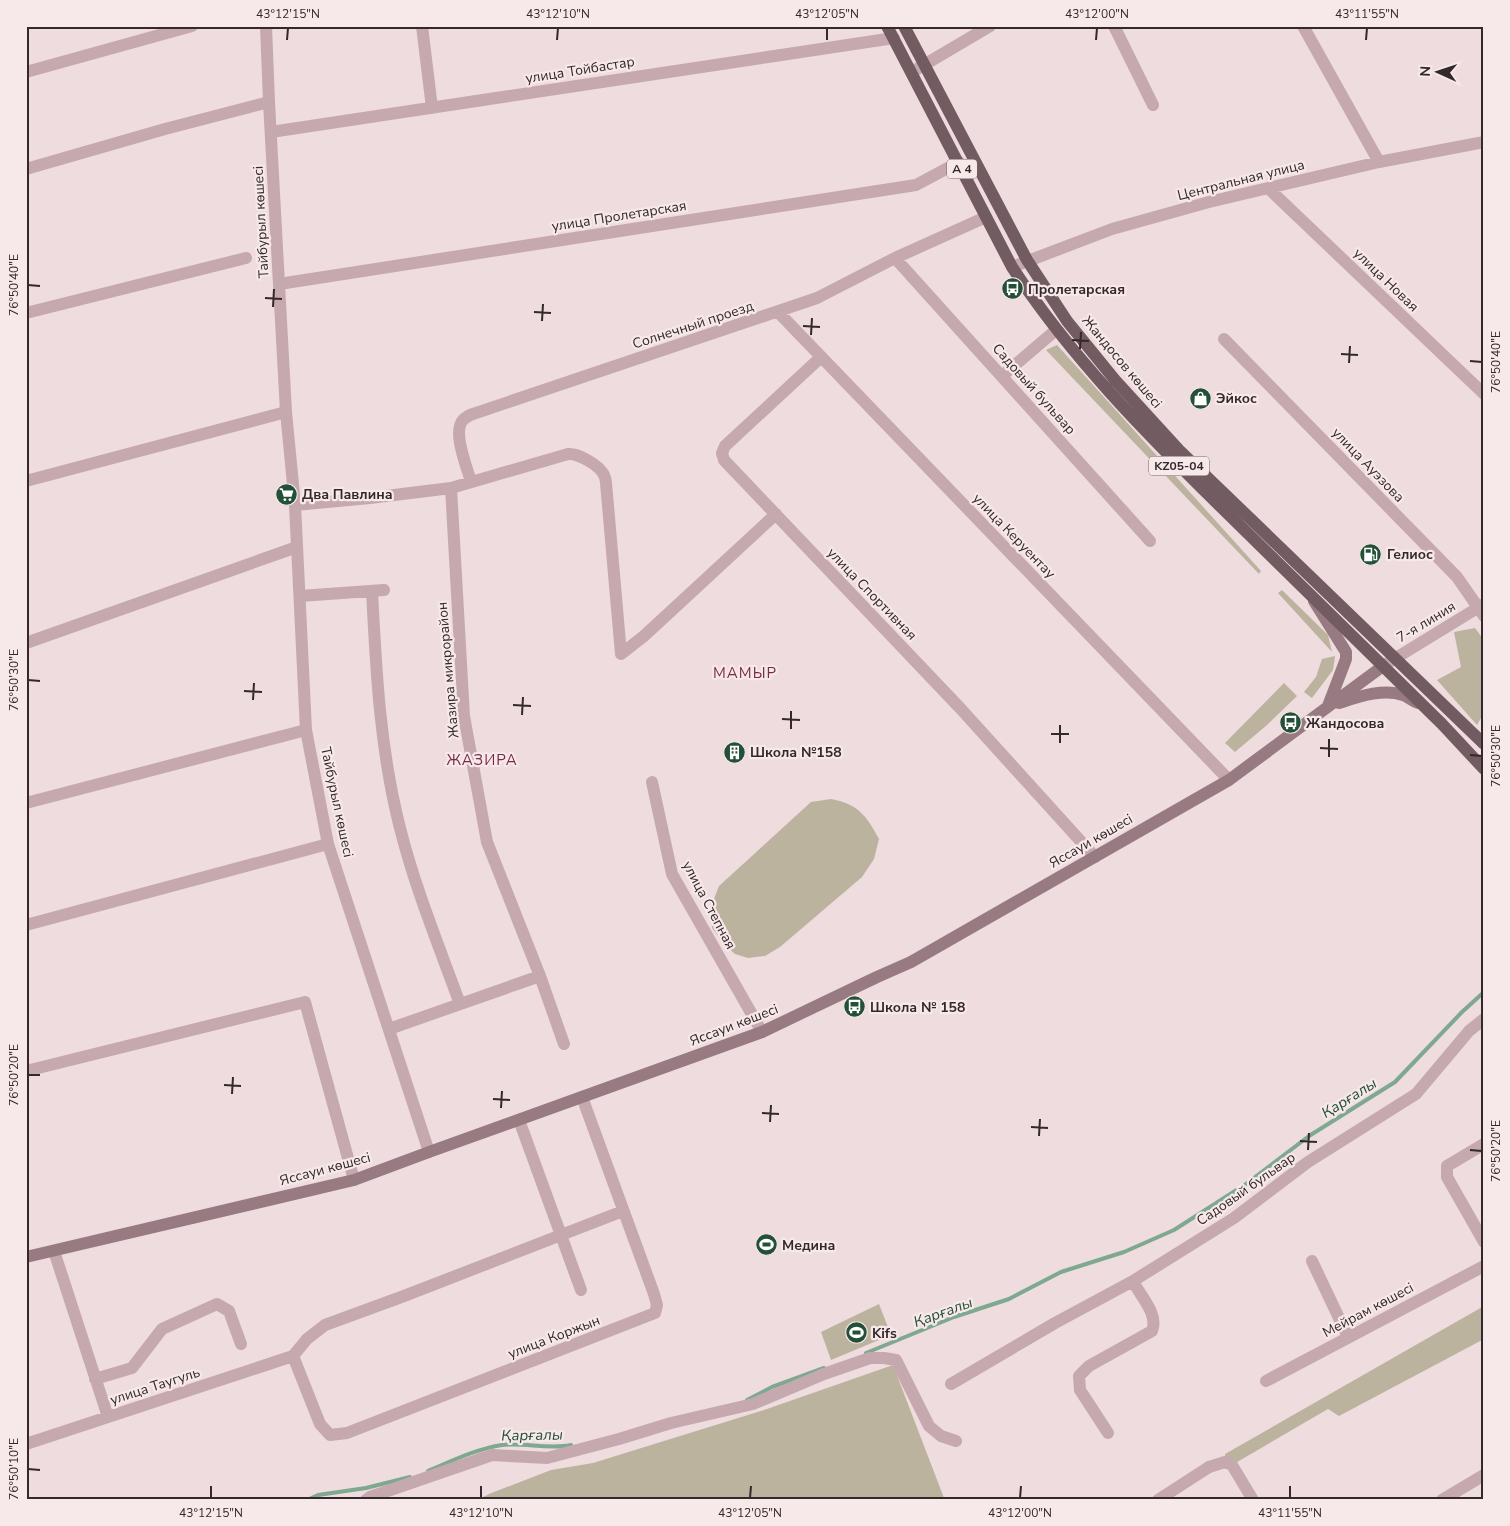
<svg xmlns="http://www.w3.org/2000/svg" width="1510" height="1526" viewBox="0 0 1510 1526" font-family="'Nunito Sans',sans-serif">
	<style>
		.green { fill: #bcb39e }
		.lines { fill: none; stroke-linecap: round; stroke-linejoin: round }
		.stream { stroke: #7ea890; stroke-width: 4 }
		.minor { stroke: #c5a9ae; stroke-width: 12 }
		.tertiary { stroke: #c5a9ae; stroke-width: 12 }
		.secondary { stroke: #987b82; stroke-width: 12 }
		.primary { stroke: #735b62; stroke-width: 12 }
		.ticks { fill: none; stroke: #33282b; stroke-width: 2 }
		.labels { text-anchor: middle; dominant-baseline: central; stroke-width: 4.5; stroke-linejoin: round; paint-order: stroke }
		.shield { fill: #f7e8e9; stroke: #6e6264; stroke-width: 1 }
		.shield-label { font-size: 12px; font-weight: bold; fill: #33282b }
		.street-label { font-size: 14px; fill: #33282b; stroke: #f7e8e9 }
		.poi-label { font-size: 14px; font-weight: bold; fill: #33282b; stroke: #f7e8e9; text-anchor: start }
		.neighbourhood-label { font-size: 15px; letter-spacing: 1px; fill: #782b48; stroke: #f7e8e9 }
		.water-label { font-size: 15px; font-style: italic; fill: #235037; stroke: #f7e8e9 }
		.neatline { fill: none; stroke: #33282b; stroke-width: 2 }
		.ticks-label { font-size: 12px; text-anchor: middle; fill: #33282b }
	</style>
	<rect width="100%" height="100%" fill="#eedcde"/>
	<!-- green -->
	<path class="green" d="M1057,345l204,226 -2,3 -213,-224z
		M1282,590l46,45 4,17 -54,-59z
		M1475,628l9,12v73l-7,12 -40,-45 24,-13 -7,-35z
		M1335,656l-2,14 -21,28 -8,-6 12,-15 6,-18z
		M1284,683l13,13 -30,29 -32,27 -10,-9z
		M831,799c27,5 35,16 48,40l-5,20 -12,18 -82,70 -15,9 -17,2 -13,-4 -11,-10 -12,-16v-24l7,-18 92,-84z
		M879,1304l12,31 -60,25 -10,-28z
		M1484,1306v33l-145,77 -11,-7 -96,56 -7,-3v-8z
		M893,1365l51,133 -1,2h-465l11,-6 62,-24 42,-7 171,-53z"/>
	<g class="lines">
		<!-- stream -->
		<path class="stream" d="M866,1353l88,-36 55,-18 52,-27 63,-20 50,-22 72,-46 63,-48 86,-54 67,-70 22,-20
			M747,1400l25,-13 52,-19
			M428,1471c24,-10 48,-22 74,-26 22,-3 46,5 69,0
			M307,1500l11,-5 48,-7 44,-11"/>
		<!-- minor -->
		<path class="minor" d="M422,26l10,82
			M1114,26l39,79
			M1303,26l76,136
			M26,72l166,-46
			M912,72l78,-46
			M271,132l623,-94
			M26,169l139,-40 104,-27
			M1268,188l216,206
			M895,258l255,283
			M1012,267l100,-38 97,-27 170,-40 105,-20
			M279,284l637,-99 43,-23
			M778,312l451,468
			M26,313l220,-55
			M1224,339l233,238 27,39
			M820,358l-95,88 -3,7 2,7 236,248 135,149
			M1002,376l54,-46
			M26,481l260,-69
			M471,482c-4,-15 -19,-50 -8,-62 2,-2 4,-3 7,-5l347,-117 78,-40 91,-41
			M451,488l13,228 23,126 53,134 24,68
			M295,505l75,-7 81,-10 117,-34c10,-1 31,11 36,21 1,1 2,7 2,8l15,171
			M372,591c4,80 8,159 28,237 15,60 39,118 60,176
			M300,596l84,-6
			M26,643l271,-96
			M621,654l23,-18 132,-122
			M1386,664l98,-60
			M652,782l20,92 90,158
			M26,803l280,-73
			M26,925l302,-81
			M389,1029l151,-53
			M26,1071l279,-69 49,178
			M519,1120l62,170
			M1484,1144l-37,22v11l37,65
			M54,1251l54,166
			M1312,1261l36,76
			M1133,1281l101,-63 74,-56 108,-68 53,-63 15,-12
			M293,1356l27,68 10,11 17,-2 308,-120 2,-8 -3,-11 -72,-197
			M293,1356l14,-17 18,-14 79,-29 219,-85
			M95,1379l37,-11 30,-39 55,-25 12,7 12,33
			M1266,1381l218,-115
			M951,1384l104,-61 78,-42c7,15 26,33 19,50l-63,35 -10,10 1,14 28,43
			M26,1444l267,-88
			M1209,1467l16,-5 7,3 21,35
			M366,1500l4,-3 122,-42 55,3 72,-19 52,-16 82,-19 71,-30 46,-16h14l12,2 33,66 12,10 15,5
			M1442,1500l42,-25"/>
		<!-- tertiary -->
		<path class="tertiary" d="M266,26l3,76 17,310 9,93 11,225 22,114 101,308
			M1158,1500l51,-33"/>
		<!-- secondary -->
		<path class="secondary" d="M1314,601l32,51v7l-18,47
			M1339,703c19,-6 44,-15 64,-8 5,2 10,6 15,8
			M26,1257l328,-77 75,-28 333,-120 115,-55 34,-15 318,-182 154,-114"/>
		<!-- primary -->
		<path class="primary" d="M887,26l125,241c58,89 133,165 208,239 74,73 148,145 222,218l42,45
			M904,26l123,234 40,61 48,59 64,70 305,294"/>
	</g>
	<!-- ticks -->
	<path class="ticks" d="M287,40l1,-12M557,40l1,-12M827,40v-12M1096,40l1,-12M1366,40l1,-12M28,285l12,1M265,298l17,1M273,307l1,-18M534,312l17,1M542,321l1,-17M803,326l17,1M811,335l1,-17M1072,340l17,1M1080,349l1,-17M1341,354l17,1M1470,361l12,1M1349,363l1,-17M28,680l12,1M244,691l18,1M253,700l1,-17M513,705l18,1M522,715l1,-18M782,719l18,1M791,729v-18M1051,734h18M1060,743v-18M1320,748l18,1M1470,755l12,1M1329,757v-18M28,1075h12M224,1085l17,1M232,1094l1,-17M493,1099l17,1M501,1108l1,-17M762,1113l17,1M770,1122l1,-17M1031,1127l17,1M1039,1136l1,-17M1300,1141l17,1M1308,1150l1,-17M1470,1150l12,1M28,1469l12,1M211,1498v-12M481,1498v-12M750,1498l1,-12M1020,1498l1,-12M1290,1498v-12"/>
	<!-- icons -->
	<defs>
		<symbol id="bus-disc" viewBox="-11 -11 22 22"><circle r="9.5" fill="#235037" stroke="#f7e8e9"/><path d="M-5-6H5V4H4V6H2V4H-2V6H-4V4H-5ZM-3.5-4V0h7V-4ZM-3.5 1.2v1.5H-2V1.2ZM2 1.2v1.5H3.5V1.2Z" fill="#fff"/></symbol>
		<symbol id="shop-disc" viewBox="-11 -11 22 22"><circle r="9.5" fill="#235037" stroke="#f7e8e9"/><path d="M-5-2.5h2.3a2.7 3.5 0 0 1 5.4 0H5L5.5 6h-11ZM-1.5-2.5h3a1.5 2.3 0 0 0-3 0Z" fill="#fff"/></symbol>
		<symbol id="supermarket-disc" viewBox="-11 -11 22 22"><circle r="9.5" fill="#235037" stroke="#f7e8e9"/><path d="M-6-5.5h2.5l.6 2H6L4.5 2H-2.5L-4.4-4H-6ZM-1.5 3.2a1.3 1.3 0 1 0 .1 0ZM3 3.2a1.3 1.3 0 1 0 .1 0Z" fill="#fff"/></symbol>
		<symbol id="fuel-disc" viewBox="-11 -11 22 22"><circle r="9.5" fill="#235037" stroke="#f7e8e9"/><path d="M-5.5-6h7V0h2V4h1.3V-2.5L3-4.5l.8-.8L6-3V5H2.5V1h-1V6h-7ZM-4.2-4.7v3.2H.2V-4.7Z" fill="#fff"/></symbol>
		<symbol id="building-disc" viewBox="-11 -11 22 22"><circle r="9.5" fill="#235037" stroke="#f7e8e9"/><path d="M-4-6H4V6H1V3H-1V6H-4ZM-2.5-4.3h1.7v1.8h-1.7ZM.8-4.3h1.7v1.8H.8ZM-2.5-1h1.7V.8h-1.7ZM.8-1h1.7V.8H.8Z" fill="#fff"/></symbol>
		<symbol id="stadium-disc" viewBox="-11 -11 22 22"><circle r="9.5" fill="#235037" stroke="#f7e8e9"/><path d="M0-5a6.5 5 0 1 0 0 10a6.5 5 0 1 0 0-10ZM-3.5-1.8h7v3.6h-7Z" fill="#fff"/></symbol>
	</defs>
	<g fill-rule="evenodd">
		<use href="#bus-disc" x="1000" y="276" width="25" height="25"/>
		<use href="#shop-disc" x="1188" y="386" width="25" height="25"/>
		<use href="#supermarket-disc" x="274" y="482" width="25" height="25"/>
		<use href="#fuel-disc" x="1358" y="542" width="25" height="25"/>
		<use href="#bus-disc" x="1278" y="710" width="25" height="25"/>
		<use href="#building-disc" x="722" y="740" width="25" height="25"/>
		<use href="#bus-disc" x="842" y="994" width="25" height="25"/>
		<use href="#stadium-disc" x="754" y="1232" width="25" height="25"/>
		<use href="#stadium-disc" x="844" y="1320" width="25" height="25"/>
	</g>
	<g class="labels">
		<!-- shield labels -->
		<g class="shield">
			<rect x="947" y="159.5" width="30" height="19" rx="4"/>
			<rect x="1149" y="456.5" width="60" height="19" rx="4"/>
		</g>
		<g class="shield-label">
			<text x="962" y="169">А 4</text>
			<text x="1179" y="466">KZ05-04</text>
		</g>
		<!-- street labels -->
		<g class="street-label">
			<text transform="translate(580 70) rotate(-9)">улица Тойбастар</text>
			<text transform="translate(1241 180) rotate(-14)">Центральная улица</text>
			<text transform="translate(619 216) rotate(-9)">улица Пролетарская</text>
			<text transform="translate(261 222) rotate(-93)">Тайбурыл көшесі</text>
			<text transform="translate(1386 280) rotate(44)">улица Новая</text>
			<text transform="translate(693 325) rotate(-18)">Солнечный проезд</text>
			<text transform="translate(1122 362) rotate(50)">Жандосов көшесі</text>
			<text transform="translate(1034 389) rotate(48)">Садовый бульвар</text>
			<text transform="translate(1368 465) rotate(46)">улица Ауэзова</text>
			<text transform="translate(1014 536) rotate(46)">улица Керуентау</text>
			<text transform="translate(872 594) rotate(46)">улица Спортивная</text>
			<text transform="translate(1426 622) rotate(-31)">7-я линия</text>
			<text transform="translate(448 670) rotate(-95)">Жазира микрорайон</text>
			<text transform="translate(337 802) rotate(78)">Тайбурыл көшесі</text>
			<text transform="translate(1091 841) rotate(-30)">Яссауи көшесі</text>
			<text transform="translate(709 905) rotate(62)">улица Степная</text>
			<text transform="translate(734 1025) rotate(-21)">Яссауи көшесі</text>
			<text transform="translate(325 1169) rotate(-15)">Яссауи көшесі</text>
			<text transform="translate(1246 1189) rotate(-35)">Садовый бульвар</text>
			<text transform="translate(1368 1310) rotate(-28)">Мейрам көшесі</text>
			<text transform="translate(554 1337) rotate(-21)">улица Коржын</text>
			<text transform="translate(155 1386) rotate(-18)">улица Таугуль</text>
		</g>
		<!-- poi labels -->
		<g class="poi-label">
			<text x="1028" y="289">Пролетарская</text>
			<text x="1216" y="398">Эйкос</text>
			<text x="302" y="494">Два Павлина</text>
			<text x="1387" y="554">Гелиос</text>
			<text x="1306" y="723">Жандосова</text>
			<text x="750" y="752">Школа №158</text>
			<text x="870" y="1007">Школа № 158</text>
			<text x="782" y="1245">Медина</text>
			<text x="872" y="1333">Kifs</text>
		</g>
		<!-- neighbourhood labels -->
		<g class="neighbourhood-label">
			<text x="745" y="673">МАМЫР</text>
			<text x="482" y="760">ЖАЗИРА</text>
		</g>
		<!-- water labels -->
		<g class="water-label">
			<text transform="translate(1349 1098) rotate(-32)">Қарғалы</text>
			<text transform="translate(943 1312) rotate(-20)">Қарғалы</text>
			<text transform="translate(532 1435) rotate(-1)">Қарғалы</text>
		</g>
	</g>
	<!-- border -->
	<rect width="1510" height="1526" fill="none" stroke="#f7e8e9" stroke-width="55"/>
	<!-- north arrow -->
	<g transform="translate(1438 72) rotate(273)" stroke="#f7e8e9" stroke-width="4" paint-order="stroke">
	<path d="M0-4L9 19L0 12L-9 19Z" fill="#33282b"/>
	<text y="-8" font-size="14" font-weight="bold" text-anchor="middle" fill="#33282b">N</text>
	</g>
	<rect x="28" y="28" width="1454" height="1470" class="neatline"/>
	<g class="ticks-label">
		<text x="288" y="18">43°12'15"N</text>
		<text x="558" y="18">43°12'10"N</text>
		<text x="827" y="18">43°12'05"N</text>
		<text x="1097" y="18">43°12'00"N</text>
		<text x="1367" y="18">43°11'55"N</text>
		<text transform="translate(14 285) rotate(-90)" y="4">76°50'40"E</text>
		<text transform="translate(1496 362) rotate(-90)" y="4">76°50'40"E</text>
		<text transform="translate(14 680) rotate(-90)" y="4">76°50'30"E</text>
		<text transform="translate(1496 756) rotate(-90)" y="4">76°50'30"E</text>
		<text transform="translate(14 1075) rotate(-90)" y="4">76°50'20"E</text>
		<text transform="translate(1496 1151) rotate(-90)" y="4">76°50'20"E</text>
		<text transform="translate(14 1469) rotate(-90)" y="4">76°50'10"E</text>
		<text x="211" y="1517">43°12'15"N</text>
		<text x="481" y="1517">43°12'10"N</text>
		<text x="750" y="1517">43°12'05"N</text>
		<text x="1020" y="1517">43°12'00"N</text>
		<text x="1290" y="1517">43°11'55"N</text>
	</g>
</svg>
